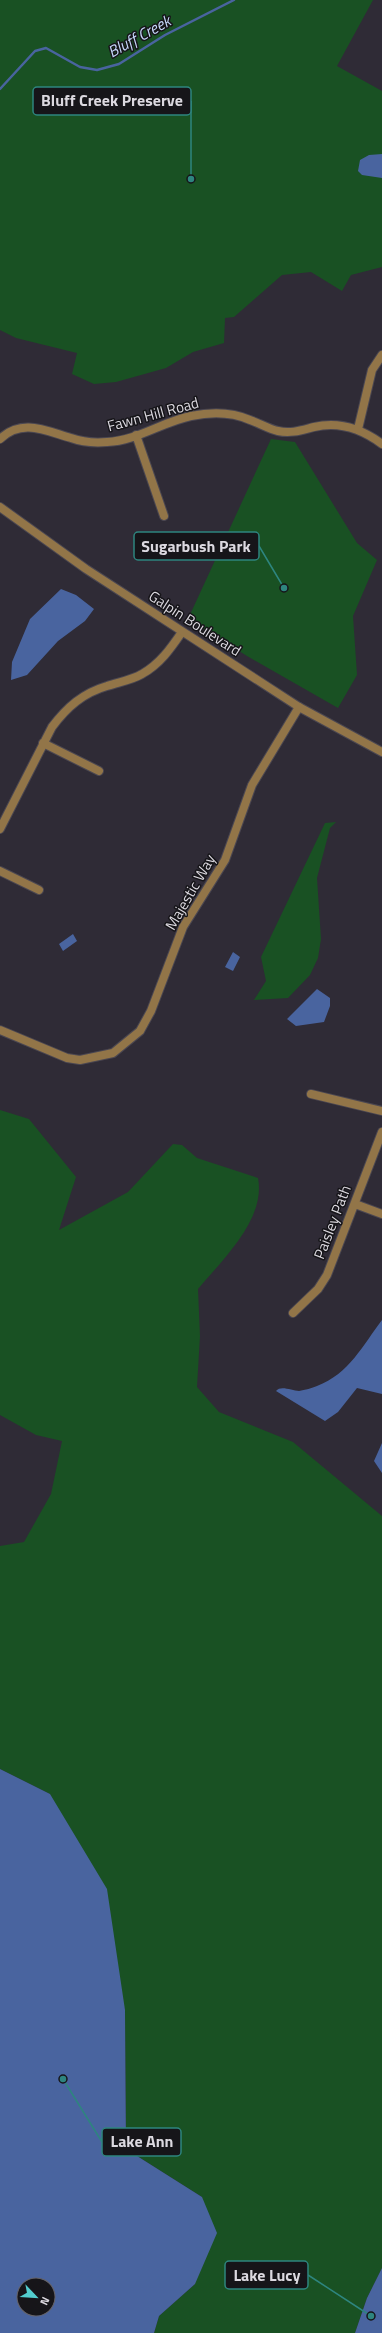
<svg xmlns="http://www.w3.org/2000/svg" width="382" height="2333" viewBox="0 0 382 2333" font-family="'Titillium Web',sans-serif">
	<style>
		.green { fill: #195123 }
		.water { fill: #49649f; fill-rule: evenodd }
		.lines { fill: none; stroke-linecap: round; stroke-linejoin: round }
		.stream { stroke: #49649f; stroke-width: 2.5 }
		.minor-casing { stroke: #4b4751; stroke-width: 10 }
		.tertiary-casing { stroke: #4b4751; stroke-width: 10 }
		.minor { stroke: #927548; stroke-width: 8 }
		.tertiary { stroke: #927548; stroke-width: 8 }
		.labels { text-anchor: middle; dominant-baseline: central; stroke-width: 3; stroke-linejoin: round; paint-order: stroke }
		.street-label { font-size: 15px; fill: #dcd9e0; stroke: #161519 }
		.water-label { font-size: 16px; font-style: italic; fill: #c5d7f9; stroke: #161519 }
		.leader { fill: none; stroke: #2e857f; stroke-width: 1.5 }
		.callout-dot { fill: #2e857f; stroke: #161519; stroke-width: 1.5 }
		.callout { fill: #161519; stroke: #2e857f; stroke-width: 1.5 }
		.callout-label { font-size: 16px; text-anchor: middle; font-weight: bold; fill: #dcd9e0 }
	</style>
	<rect width="100%" height="100%" fill="#2f2b36"/>
	<!-- green -->
	<path class="green" d="M0,0h373l-36,66 45,25v176l-31,8 -9,16 -31,-19 -29,3 -48,42 -9,1 -1,25 -31,9 -27,16 -50,14 -22,2 -22,-10 5,-21 -61,-15 -16,-8z
		M271,439l24,3 62,101 20,17 -24,56 4,59 -19,33 -91,-52 -59,-37z
		M336,822l-6,6 -13,50 4,61 -3,19 -8,17 -22,23 -34,2 12,-19 -5,-24 64,-134z
		M0,1110l29,9 47,58 -17,53 69,-38 45,-48 9,1 15,13 61,20c8,41 -35,81 -60,111l2,47 -3,51 22,25 74,30 89,74v752l-15,30 -12,35h-201l5,-17 36,-32 7,-87 -76,-48 -1,-139 -75,-216 -50,-25v-223l24,-4 27,-48 11,-53 -26,-6 -36,-20z"/>
	<!-- water -->
	<path class="water" d="M382,154v24l-20,-3 -4,-4 2,-11 9,-5z
		M61,589l15,6 18,14 -9,12 -27,20 -31,34 -16,5 1,-18 18,-43z
		M73,934l4,7 -14,10 -4,-7z
		M233,952l7,5 -7,14 -8,-4z
		M317,989l13,9v8l-6,16 -28,4 -9,-7z
		M382,1320v74l-25,-6 -19,24 -13,9 -49,-30c5,-6 16,0 23,0 6,-1 13,-3 18,-5 32,-12 46,-41 65,-66z
		M382,1443v30l-8,-12z
		M0,1769l50,25 57,95 18,121 1,139 76,48 15,36 -22,51 -36,32 -5,17h-154zM24,2285h24v24h-24z
		M382,2268v65h-27l12,-35z"/>
	<g class="lines">
		<!-- stream -->
		<path class="stream" d="M0,89l35,-38 11,-3 34,19 17,3 22,-6 46,-29 69,-35"/>
		<defs>
			<path id="minor" d="M358,429l14,-59 10,-15
				M136,435l28,81
				M0,439c22,-21 46,-8 71,-1 11,4 24,5 36,4 29,-1 55,-20 84,-26 19,-4 41,-4 59,4 9,3 19,9 28,11 13,3 24,-1 36,-4 25,-6 48,2 68,17
				M43,743l56,28
				M0,829l52,-102c15,-20 31,-34 55,-41 12,-4 25,-6 35,-12 18,-10 29,-26 40,-42
				M0,871l39,19
				M0,1030l67,28 13,2 33,-7 27,-22 11,-20 32,-84 42,-67 27,-75 47,-78
				M311,1094l71,17
				M355,1204l27,10
				M293,1313l25,-24 9,-14 55,-143"/>
			<path id="tertiary" d="M0,507l86,62 213,138 83,45"/>
		</defs>
		<!-- minor casing -->
		<use href="#minor" class="minor-casing"/>
		<!-- tertiary casing -->
		<use href="#tertiary" class="tertiary-casing"/>
		<!-- minor -->
		<use href="#minor" class="minor"/>
		<!-- tertiary -->
		<use href="#tertiary" class="tertiary"/>
	</g>
	<g class="labels">
		<!-- street labels -->
		<g class="street-label">
			<text transform="translate(153 414) rotate(-15)">Fawn Hill Road</text>
			<text transform="translate(195 623) rotate(33)">Galpin Boulevard</text>
			<text transform="translate(190 892) rotate(-60)">Majestic Way</text>
			<text transform="translate(332 1222) rotate(-69)">Paisley Path</text>
		</g>
		<!-- water labels -->
		<g class="water-label">
			<text transform="translate(139 36) rotate(-29)">Bluff Creek</text>
		</g>
	</g>
	<!-- callouts -->
	<path class="leader" d="M191 179L191 101M284 588L259 546M63 2079L102 2142M371 2316L308 2275"/>
	<g class="callout-dot">
		<circle cx="191" cy="179" r="4"/>
		<circle cx="284" cy="588" r="4"/>
		<circle cx="63" cy="2079" r="4"/>
		<circle cx="371" cy="2316" r="4"/>
	</g>
	<g class="callout">
		<rect x="33" y="87" width="158" height="28" rx="4"/>
		<rect x="134" y="532" width="125" height="28" rx="4"/>
		<rect x="102" y="2128" width="79" height="28" rx="4"/>
		<rect x="225" y="2261" width="83" height="28" rx="4"/>
	</g>
	<g class="callout-label">
		<text x="112" y="106">Bluff Creek Preserve</text>
		<text x="196" y="552">Sugarbush Park</text>
		<text x="142" y="2147">Lake Ann</text>
		<text x="267" y="2281">Lake Lucy</text>
	</g>
	<!-- north arrow -->
	<g transform="translate(36 2297) rotate(115)"><circle r="19" fill="#161519" stroke="#656369"/>
	<path d="M0-3L7 15L0 10L-7 15Z" fill="#52cdce"/>
	<text y="-6" font-size="11" font-weight="bold" text-anchor="middle" fill="#dcd9e0">N</text>
	</g>
</svg>
